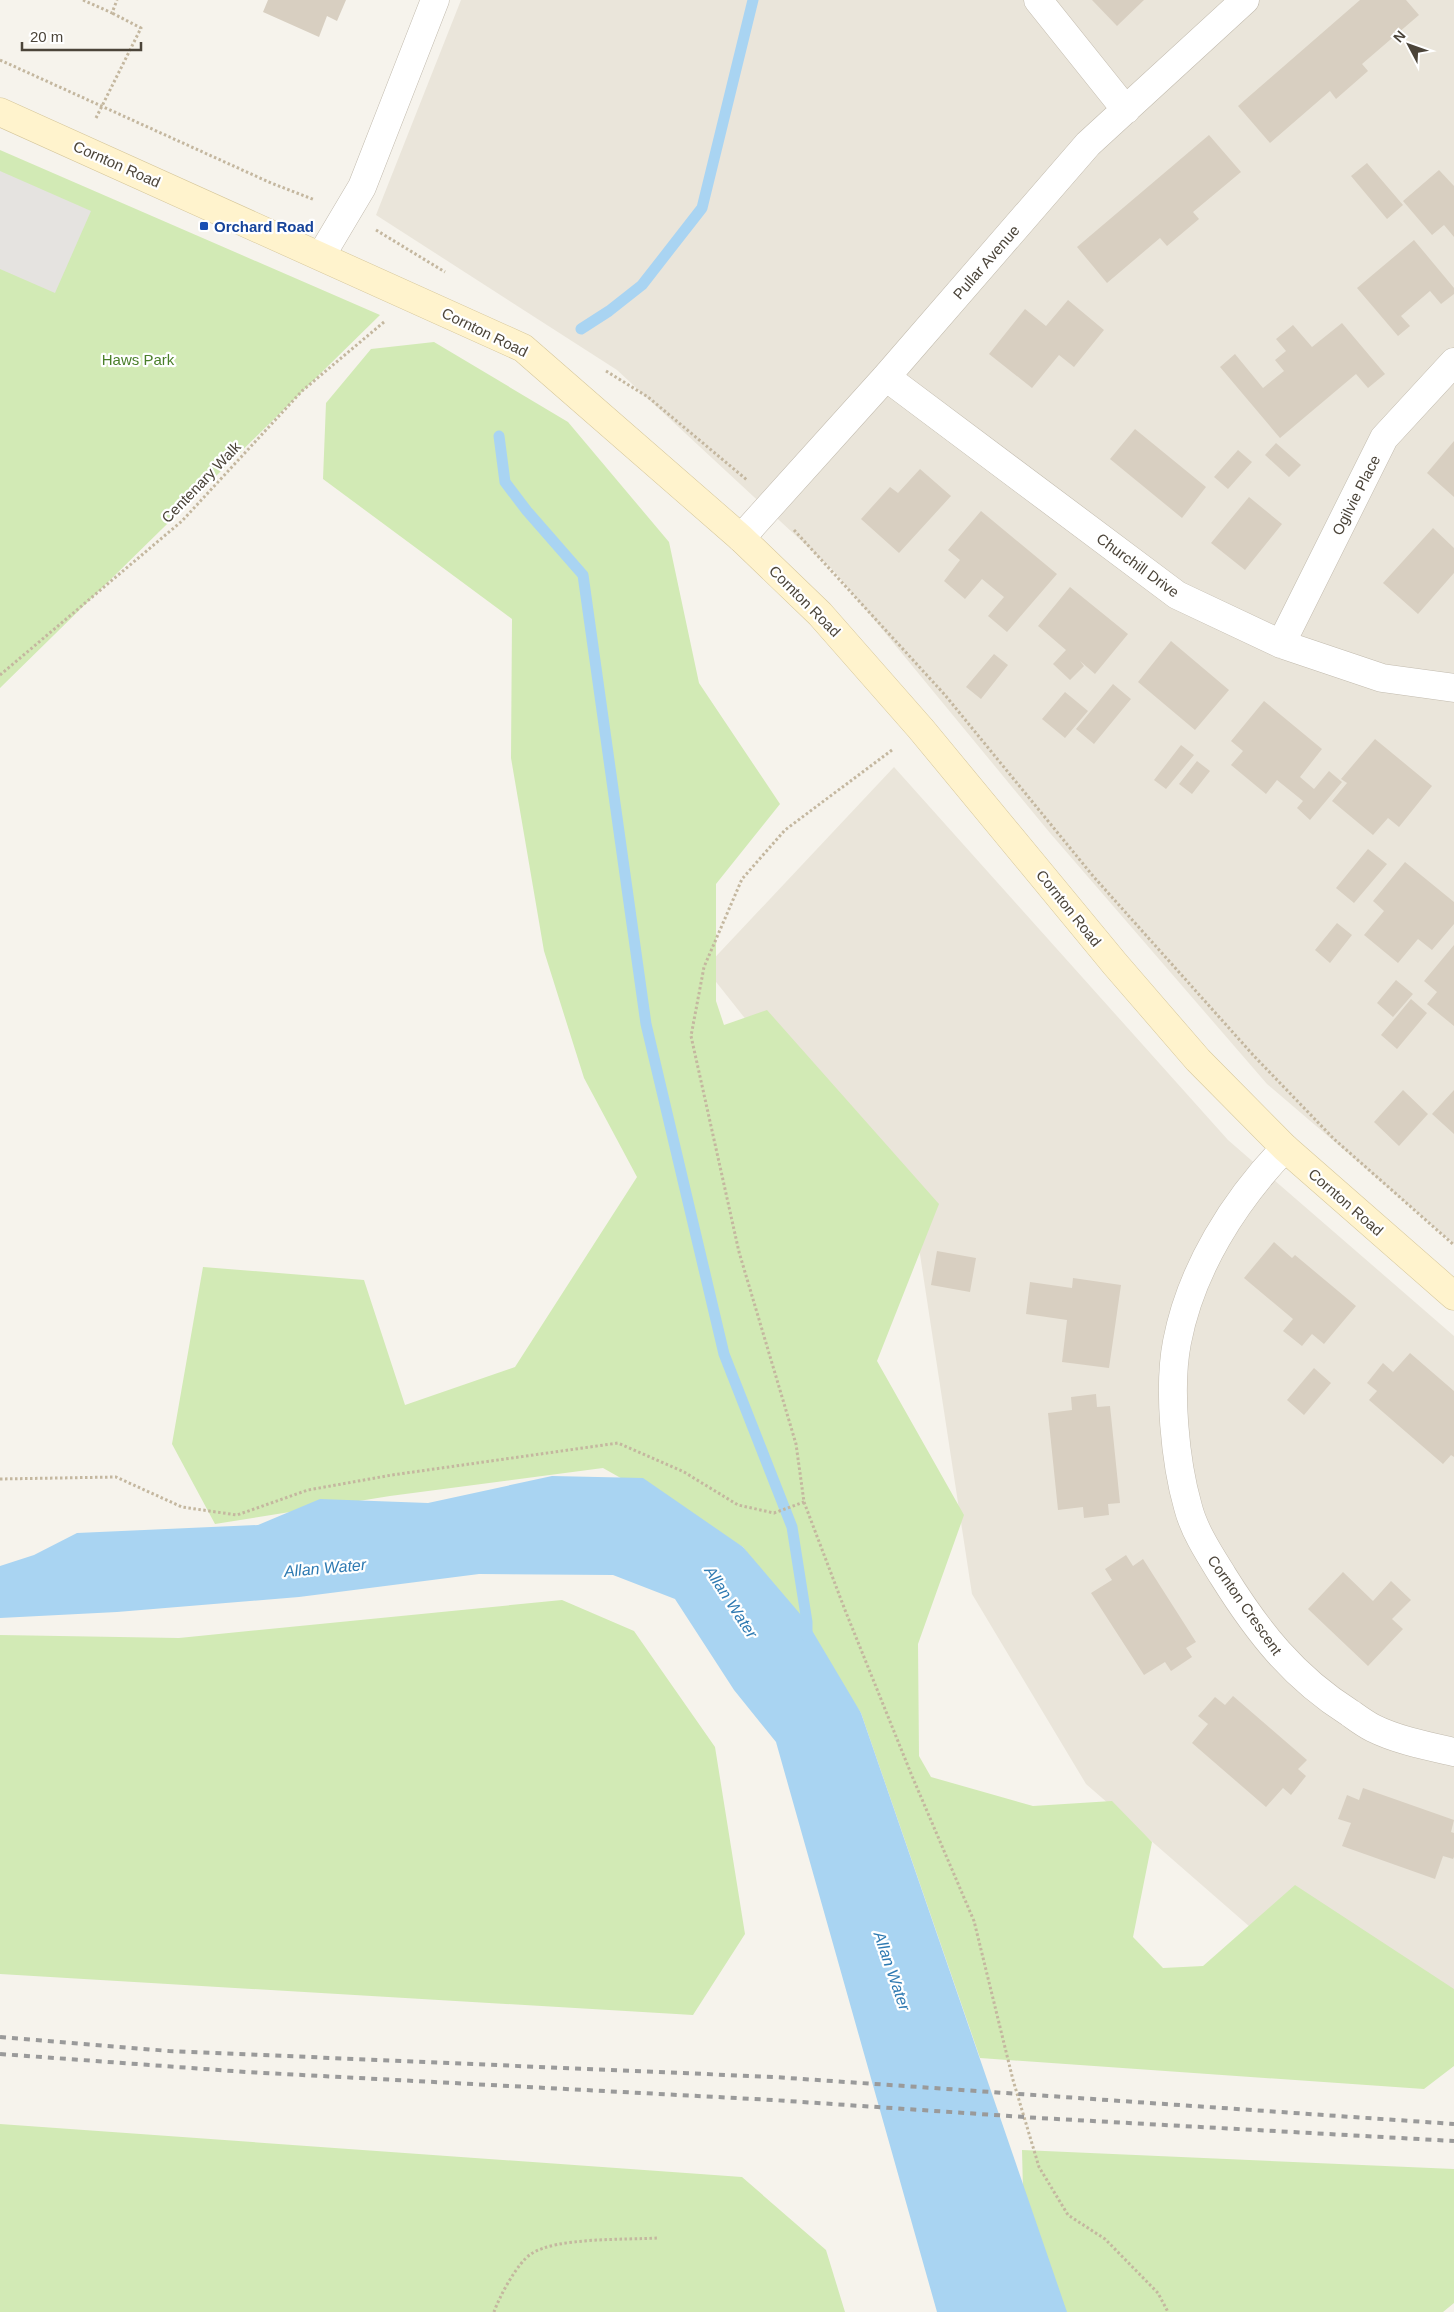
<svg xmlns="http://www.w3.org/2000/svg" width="1454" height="2312" viewBox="0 0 1454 2312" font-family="Helvetica,sans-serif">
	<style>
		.residential { fill: #eae5da }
		.green { fill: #d2eab5 }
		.parking { fill: #e5e3e0 }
		.water { fill: #a9d4f2 }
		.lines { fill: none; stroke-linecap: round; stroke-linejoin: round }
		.stream { stroke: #a9d4f2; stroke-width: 11 }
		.building { fill: #d8cfc1 }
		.street-casing { stroke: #c2bbae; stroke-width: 29 }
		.secondary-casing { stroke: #d6c79b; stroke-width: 29 }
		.path { stroke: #c4b79f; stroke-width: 3; stroke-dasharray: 2.5 2.5; stroke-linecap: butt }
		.street { stroke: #fff; stroke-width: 28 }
		.secondary { stroke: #fff3cd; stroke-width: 28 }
		.rail { stroke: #9a9a9a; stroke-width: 4; stroke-dasharray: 6 6; stroke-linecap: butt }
		.transit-dot { fill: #1a4fb4; stroke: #fff; stroke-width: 2 }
		.labels { text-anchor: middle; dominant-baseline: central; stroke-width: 4.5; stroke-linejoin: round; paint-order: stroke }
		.street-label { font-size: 15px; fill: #4b4439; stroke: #fff }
		.transit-label { font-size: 15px; font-weight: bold; fill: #164399; stroke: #fff; text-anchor: start }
		.park-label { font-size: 15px; fill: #4a7f2a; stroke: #fff }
		.water-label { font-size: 16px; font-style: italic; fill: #2e7ab2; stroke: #fff }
	</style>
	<rect width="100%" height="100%" fill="#f6f3ec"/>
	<!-- residential -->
	<path class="residential" d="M461,0h993v1244l-187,-160 -217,-251 -216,-262 -217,-201 -241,-155z
		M894,767l334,373 226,196v654l-204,-63 -164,-143 -114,-190 -55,-359 -212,-267z"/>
	<!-- green -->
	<path class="green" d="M0,150l380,165 -380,373z
		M434,342l134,80 101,120 30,141 81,121 -64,80v117l8,24 43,-15 172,194 -62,157 87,154 -46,129 1,112 12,21 102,29 79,-5 40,41 -19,95 30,31 40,-2 92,-81 159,104v77l-30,23 -444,-31 -119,-345 -118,-166 -140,-79 -213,28 -175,28 -43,-80 31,-177 161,13 41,125 110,-38 122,-190 -53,-99 -40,-127 -33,-193 1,-139 -189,-140 3,-76 45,-54z
		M562,1600l72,31 81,116 30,187 -52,81 -693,-41v-339l179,3z
		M0,2124l742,53 84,73 19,62h-845z
		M1022,2150l432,19v134l-11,9h-417z"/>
	<!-- parking -->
	<path class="parking" d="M0,171l91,40 -36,82 -55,-24z"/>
	<!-- water -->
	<path class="water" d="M552,1476l91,2 100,69 64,75 54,91 206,599h-130l-161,-570 -42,-52 -59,-91 -62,-24 -134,-1 -180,23 -182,15 -117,6v-52l34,-11 43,-22 181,-8 62,-26 108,4z"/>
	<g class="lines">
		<!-- stream -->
		<path class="stream" d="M581,329l28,-18 33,-26 60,-77 51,-208
			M499,436l6,46 22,29 56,64 63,449 78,330 68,173 15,95v14"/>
	</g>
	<!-- building -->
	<path class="building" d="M268,0h78l-9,21 -10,-5 -8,21 -56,-25z
		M1092,0h52l-27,26z
		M1360,0h46l13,15 -57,49 6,7 -32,28 -6,-8 -60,52 -32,-37z
		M1209,135l32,37 -48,40 6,7 -32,27 -7,-8 -53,45 -30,-36z
		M1367,163l36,42 -16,14 -36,-43z
		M1439,170l15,16v51l-10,-12 -12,10 -29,-34z
		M1414,240l40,48v6l-13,10 -11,-13 -29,25 9,10 -12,10 -41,-48z
		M1068,300l36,30 -30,37 -15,-12 -27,33 -43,-34 36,-45 21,17z
		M1342,323l43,51 -17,14 -12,-14 -76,64 -60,-71 15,-13 28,34 21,-17 -9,-11 11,-9 -10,-12 17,-14 19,22z
		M1135,429l71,58 -24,31 -72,-59z
		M1454,441v56l-27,-24z
		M1276,443l25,22 -12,12 -24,-22z
		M1238,450l14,12 -24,27 -14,-12z
		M920,469l31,27 -52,57 -38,-34 29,-32 8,6z
		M1249,497l33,27 -37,46 -34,-27z
		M981,511l76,63 -50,58 -19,-16 16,-19 -22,-18 -17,20 -21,-18 16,-21 -12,-10z
		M1433,528l21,20v25l-36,41 -35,-31z
		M1070,587l58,47 -33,40 -15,-13 4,5 -14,14 -17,-16 13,-14 -28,-24z
		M1171,641l58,49 -34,40 -57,-48z
		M994,654l14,11 -27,34 -15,-12z
		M1113,684l18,15 -37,45 -18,-15z
		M1065,692l23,19 -23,27 -23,-19z
		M1264,701l58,48 -22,28 14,12 15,-18 13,11 -32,38 -13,-12 6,-7 -26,-21 -11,14 -35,-29 12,-14 -12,-10z
		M1375,739l57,47 -33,41 -11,-9 -15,17 -41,-34 15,-18 -6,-4z
		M1181,745l13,10 -28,34 -12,-9z
		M1197,761l13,10 -18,23 -13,-10z
		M1368,849l19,15 -33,39 -18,-15z
		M1405,862l49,40v22l-22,26 -14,-11 -20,24 -34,-28 20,-24 -11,-10z
		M1337,923l15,12 -22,28 -15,-13z
		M1454,945v81l-27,-22 10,-12 -13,-11z
		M1396,980l17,14 -20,23 -16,-14z
		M1411,999l16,14 -30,36 -16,-14z
		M1403,1090l25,24 -29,32 -25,-24z
		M1454,1090v44l-22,-20z
		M1274,1242l18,16 3,-3 61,51 -32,38 -12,-10 -10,12 -19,-15 10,-12 -49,-41z
		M937,1251l39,7 -6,34 -39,-7z
		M1073,1278l48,7 -12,83 -47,-6 5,-42 -41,-6 4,-32 42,6z
		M1410,1353l44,38v66l-3,-2 -8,9 -74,-64 8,-9 -10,-8 16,-20 10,9z
		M1314,1368l17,15 -27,32 -17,-15z
		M1096,1394l1,13 13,-1 10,97 -12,1 1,11 -25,3 -1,-11 -25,3 -10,-97 24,-3 -1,-13z
		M1126,1555l7,11 10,-7 53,83 -10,6 6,9 -21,14 -6,-9 -21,13 -53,-82 21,-13 -7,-11z
		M1343,1572l30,29 18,-20 20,19 -19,19 11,10 -35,37 -60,-57z
		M1233,1696l74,64 -9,9 8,7 -15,19 -8,-7 -17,19 -74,-64 16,-19 -10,-8 17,-19 10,8z
		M1363,1788l91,32 -3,12 3,1v24l-1,2 -10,-3 -8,23 -93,-33 9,-23 -13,-4 9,-24 12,5z"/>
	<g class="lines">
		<defs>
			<path id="street" d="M1038,0l88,110
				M321,256l41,-69 73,-187
				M886,377l291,218 104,49 101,34 72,10
				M741,538l145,-161 202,-233 157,-144
				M1281,644l103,-206 70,-76
				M1285,1148c-51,53 -94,121 -108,194 -9,46 -2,120 11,165 6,24 22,48 35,69 35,56 70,101 127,137 7,5 15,11 23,15 24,12 54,18 81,24"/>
			<path id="secondary" d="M0,112l523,236 218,190 79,76 101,115 194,235 83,96 87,88 169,148"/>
		</defs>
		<!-- street casing -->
		<use href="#street" class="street-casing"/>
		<!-- secondary casing -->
		<use href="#secondary" class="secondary-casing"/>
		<!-- path -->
		<path class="path" d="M83,0l29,13 5,-13
			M0,60l271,123 44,17
			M96,118l45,-90 -29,-15
			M376,230l69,42
			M606,371l42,26 99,83
			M794,530l151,165 148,181 161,180 80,83 120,106
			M0,675l182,-154 120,-130 82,-69
			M892,750l-107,80 -43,49 -38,88 -13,69 48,216 57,192 8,58 41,108 67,166 62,145 39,159 26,87 29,48 37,24 53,54 10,19
			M0,1479l116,-2 66,30 55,8 71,-25 84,-15 226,-32 66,29 54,33 36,8 30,-11
			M494,2312c5,-15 24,-50 37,-58 25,-17 95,-14 126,-16"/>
		<!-- street -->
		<use href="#street" class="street"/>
		<!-- secondary -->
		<use href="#secondary" class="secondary"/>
		<!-- rail -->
		<path class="rail" d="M0,2037l169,14 605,26 680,47
			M0,2054l246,18 527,28 266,18 415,23"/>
	</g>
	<!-- markers -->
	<rect class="transit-dot" x="199" y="221" width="10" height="10" rx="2.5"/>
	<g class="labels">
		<!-- street labels -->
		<g class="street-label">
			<text transform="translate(117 164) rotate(24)">Cornton Road</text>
			<text transform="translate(986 262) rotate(-49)">Pullar Avenue</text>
			<text transform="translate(485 332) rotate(26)">Cornton Road</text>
			<text transform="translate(201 482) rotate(-46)">Centenary Walk</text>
			<text transform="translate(1356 495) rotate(-63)">Ogilvie Place</text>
			<text transform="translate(1138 565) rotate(36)">Churchill Drive</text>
			<text transform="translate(805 601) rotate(45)">Cornton Road</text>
			<text transform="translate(1069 908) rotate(51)">Cornton Road</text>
			<text transform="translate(1346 1202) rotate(41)">Cornton Road</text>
			<text transform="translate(1245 1605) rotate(55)">Cornton Crescent</text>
		</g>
		<!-- transit labels -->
		<g class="transit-label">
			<text x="214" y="226">Orchard Road</text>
		</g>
		<!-- park labels -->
		<g class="park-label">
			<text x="138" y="359">Haws Park</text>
		</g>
		<!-- water labels -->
		<g class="water-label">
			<text transform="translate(325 1568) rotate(-5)">Allan Water</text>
			<text transform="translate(731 1602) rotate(57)">Allan Water</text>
			<text transform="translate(892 1971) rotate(71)">Allan Water</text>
		</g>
	</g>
	<!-- north arrow -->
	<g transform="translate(1409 45) rotate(311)" stroke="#ffffff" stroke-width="4" paint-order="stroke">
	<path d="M0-4L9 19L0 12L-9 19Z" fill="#4b4439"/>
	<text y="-8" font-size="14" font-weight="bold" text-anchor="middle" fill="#4b4439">N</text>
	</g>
	<!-- scale -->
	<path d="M22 42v8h119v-8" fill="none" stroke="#4b4439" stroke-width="2.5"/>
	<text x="30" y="42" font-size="15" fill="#4b4439" stroke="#ffffff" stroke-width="4" paint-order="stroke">20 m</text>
</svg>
